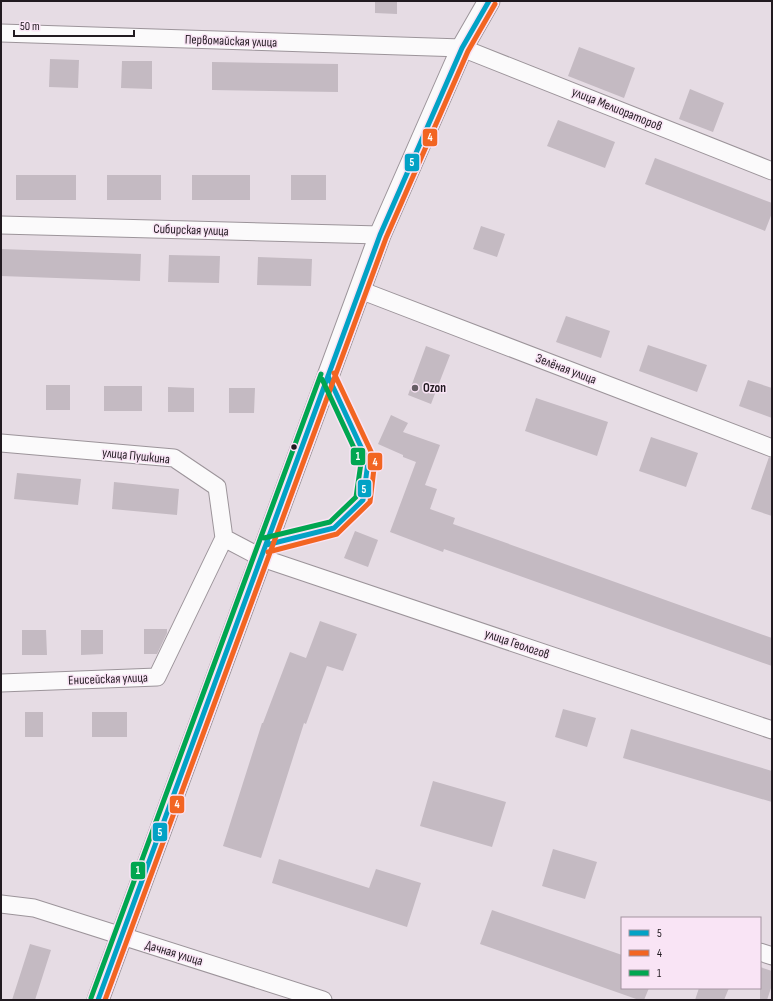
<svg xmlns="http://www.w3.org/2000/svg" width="773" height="1001" viewBox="0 0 773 1001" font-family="'Sofia Sans Condensed',sans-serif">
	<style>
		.building { fill: #c4bac2 }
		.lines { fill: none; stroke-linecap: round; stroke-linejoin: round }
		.minor-casing { stroke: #9c949a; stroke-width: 19 }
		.tertiary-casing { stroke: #9c949a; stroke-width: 23 }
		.minor { stroke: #fbfafb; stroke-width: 17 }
		.tertiary { stroke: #fbfafb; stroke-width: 21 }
		.bus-1-casing { stroke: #f9e4f5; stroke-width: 8 }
		.bus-2-casing { stroke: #f9e4f5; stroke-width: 8 }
		.bus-3-casing { stroke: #f9e4f5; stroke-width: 8 }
		.bus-1 { stroke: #02a2c5; stroke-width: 5 }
		.bus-2 { stroke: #f26522; stroke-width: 5 }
		.bus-3 { stroke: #00a651; stroke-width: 5 }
		.poi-dot { fill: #665e65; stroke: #f9e4f5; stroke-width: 1.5 }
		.bus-dot { fill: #211a20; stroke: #f9e4f5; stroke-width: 1.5 }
		.labels { text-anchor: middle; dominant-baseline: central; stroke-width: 3; stroke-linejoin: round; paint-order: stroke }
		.street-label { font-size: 13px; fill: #211a20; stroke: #f9e4f5 }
		.poi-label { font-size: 13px; font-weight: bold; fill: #211a20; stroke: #f9e4f5; text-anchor: start }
		.line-badge { stroke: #f9e4f5; stroke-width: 1.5 }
		.badge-label { font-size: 11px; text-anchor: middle; font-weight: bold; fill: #fff }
	</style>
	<rect width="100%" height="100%" fill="#e6dce4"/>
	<!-- building -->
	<path class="building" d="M375,1h22v13l-22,-1z
		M579,47l56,21 -11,30 -56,-22z
		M50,59l29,1 -1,28 -29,-1z
		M122,61h30v28l-31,-1z
		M212,62l126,2v28l-126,-2z
		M690,89l34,14 -11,29 -34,-13z
		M558,120l57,22 -10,26 -58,-22z
		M655,158l117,45v10l-7,18 -120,-47z
		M16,175h60v25h-60z
		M107,175h54v25h-54z
		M192,175h58v25h-58z
		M291,175h35v25h-35z
		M481,226l24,8 -8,23 -24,-8z
		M1,249l140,5 -1,27 -139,-5z
		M169,255l51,1 -1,27 -51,-1z
		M258,257l54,2 -1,27 -54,-1z
		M566,316l44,15 -9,27 -45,-16z
		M648,345l59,20 -10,27 -58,-21z
		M426,346l24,9 -19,49 -23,-9z
		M748,380l24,8v30l-33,-12z
		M46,385h24v25h-24z
		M104,386h38v25h-38z
		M168,387l26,1v24h-26z
		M229,388h26l-1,25h-25z
		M536,398l72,24 -11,34 -72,-25z
		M391,415l17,8 -5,9 37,13 -15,40 12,4 -7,20 25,9 -2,6 319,114v28l-328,-117 -1,3 -53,-20 26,-70 -13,-5v-2l-25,-11z
		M651,437l47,16 -12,34 -47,-16z
		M769,457l3,1v58l-21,-7z
		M17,473l64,6 -3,26 -64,-6z
		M114,482l65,7 -2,26 -65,-6z
		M355,531l23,9 -10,27 -24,-9z
		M320,621l37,13 -14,37 -16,-5 -21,58 -2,-1 -43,135 -38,-12 39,-123h1l27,-71 16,6z
		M144,629h23v4l-10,21h-13z
		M22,630h24l1,25h-25z
		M81,630h22v24l-22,1z
		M563,709l33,9 -9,29 -32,-10z
		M25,712h18v25h-18z
		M92,712h35v25h-35z
		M631,729l141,42v31l-149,-44z
		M433,781l73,21 -14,45 -72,-21z
		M553,849l44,13 -12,37 -43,-13z
		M279,859l90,29 7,-19 45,14 -14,44 -135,-44z
		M492,910l130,45v33h27l-5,12h-5l-159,-56z
		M30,944l21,6 -16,50h-23z
		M760,967l12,4v14l-5,15h-7z
		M699,988h30l-5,12h-29z"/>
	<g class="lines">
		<defs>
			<path id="minor" d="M1,33l461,15 310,123
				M1,225l379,10
				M360,290l412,158
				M1,443l173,15 43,29 7,51 38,20 510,172
				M1,683l156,-6 67,-139
				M1,904l33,4 289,92
				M760,952l12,4"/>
			<path id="tertiary" d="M98,1000l282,-765 82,-187 27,-47"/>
		</defs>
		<!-- minor casing -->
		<use href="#minor" class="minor-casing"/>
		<!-- tertiary casing -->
		<use href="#tertiary" class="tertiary-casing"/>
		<!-- minor -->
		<use href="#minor" class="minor"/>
		<!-- tertiary -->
		<use href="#tertiary" class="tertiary"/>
		<defs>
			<path id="bus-1" d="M266,545l68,-17 29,-28 5,-38 -40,-86
				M98,1000l282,-765 82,-187 27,-47"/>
			<path id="bus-2" d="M268,552l69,-18 33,-32 5,-42 -41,-87
				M105,1000l281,-762 82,-187 27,-47"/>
			<path id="bus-3" d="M264,538l66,-16 26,-25 5,-34 -39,-84
				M91,998l230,-624"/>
		</defs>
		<!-- bus-1 casing -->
		<use href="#bus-1" class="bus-1-casing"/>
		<!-- bus-2 casing -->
		<use href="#bus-2" class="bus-2-casing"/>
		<!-- bus-3 casing -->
		<use href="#bus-3" class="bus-3-casing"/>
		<!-- bus-1 -->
		<use href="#bus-1" class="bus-1"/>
		<!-- bus-2 -->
		<use href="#bus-2" class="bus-2"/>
		<!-- bus-3 -->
		<use href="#bus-3" class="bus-3"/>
	</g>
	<!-- markers -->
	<circle class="poi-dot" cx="415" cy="388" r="4"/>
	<circle class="bus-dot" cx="294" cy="447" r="3.5"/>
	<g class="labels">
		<!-- street labels -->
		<g class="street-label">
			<text transform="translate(231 41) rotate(2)">Первомайская улица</text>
			<text transform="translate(617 109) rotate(22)">улица Мелиораторов</text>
			<text transform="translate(191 230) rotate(2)">Сибирская улица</text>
			<text transform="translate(566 369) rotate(21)">Зелёная улица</text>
			<text transform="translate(136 456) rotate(6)">улица Пушкина</text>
			<text transform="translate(517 644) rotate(19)">улица Геологов</text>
			<text transform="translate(108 679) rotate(-2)">Енисейская улица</text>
			<text transform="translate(174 953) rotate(17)">Дачная улица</text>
		</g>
		<!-- poi labels -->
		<g class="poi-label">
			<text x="423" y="388">Ozon</text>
		</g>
	</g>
	<g class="line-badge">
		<rect x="422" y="128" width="16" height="19" rx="4" fill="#f26522"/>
		<rect x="404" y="153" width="16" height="19" rx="4" fill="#02a2c5"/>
		<rect x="350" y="447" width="16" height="19" rx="4" fill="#00a651"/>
		<rect x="367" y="452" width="16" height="19" rx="4" fill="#f26522"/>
		<rect x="357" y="479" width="15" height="19" rx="4" fill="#02a2c5"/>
		<rect x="169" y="795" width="16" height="19" rx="4" fill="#f26522"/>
		<rect x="152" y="822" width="16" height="20" rx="4" fill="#02a2c5"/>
		<rect x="130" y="861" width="16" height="19" rx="4" fill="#00a651"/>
	</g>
	<g class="badge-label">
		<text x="430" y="141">4</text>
		<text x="412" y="166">5</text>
		<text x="358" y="460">1</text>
		<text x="375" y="466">4</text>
		<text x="364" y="493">5</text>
		<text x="177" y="808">4</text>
		<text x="160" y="836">5</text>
		<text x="138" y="874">1</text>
	</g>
	<!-- border -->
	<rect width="773" height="1001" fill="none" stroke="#211a20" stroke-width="4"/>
	<!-- legend -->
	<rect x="621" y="917" width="140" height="72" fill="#f9e4f5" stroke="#a393a0"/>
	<rect x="629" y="930" width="20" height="6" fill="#02a2c5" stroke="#a393a0"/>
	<text x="657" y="937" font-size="12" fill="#211a20">5</text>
	<rect x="629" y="950" width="20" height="6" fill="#f26522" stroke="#a393a0"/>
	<text x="657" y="957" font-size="12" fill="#211a20">4</text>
	<rect x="629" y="970" width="20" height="6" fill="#00a651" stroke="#a393a0"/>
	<text x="657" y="977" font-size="12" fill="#211a20">1</text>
	<!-- scale -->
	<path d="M14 30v6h120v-6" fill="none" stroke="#211a20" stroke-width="2"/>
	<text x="20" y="30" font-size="12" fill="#211a20" stroke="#f9e4f5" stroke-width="3" paint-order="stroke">50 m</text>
</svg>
